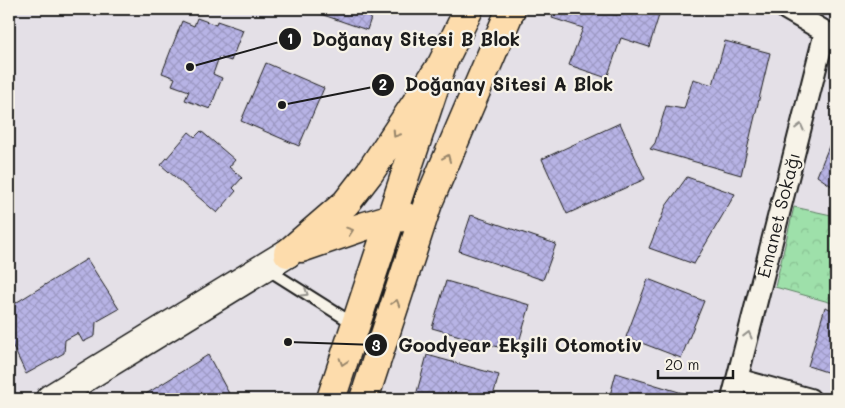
<svg xmlns="http://www.w3.org/2000/svg" width="845" height="408" viewBox="0 0 845 408" font-family="Mali,sans-serif">
	<style>
		.park { fill: url(#park-crowns); stroke: #5d7e63 }
		.building { fill: url(#building-cross-hatch); stroke: #1c1c1c }
		.lines { fill: none; stroke-linecap: round; stroke-linejoin: round }
		.service-casing { stroke: #1c1c1c; stroke-width: 14 }
		.minor-casing { stroke: #1c1c1c; stroke-width: 24 }
		.secondary-casing { stroke: #1c1c1c; stroke-width: 31 }
		.primary-casing { stroke: #1c1c1c; stroke-width: 31 }
		.service { stroke: #f7f3e8; stroke-width: 10 }
		.minor { stroke: #f7f3e8; stroke-width: 20 }
		.secondary { stroke: #f7f3e8; stroke-width: 28 }
		.primary { stroke: #fddcac; stroke-width: 28 }
		.oneway { stroke: #94928c }
		.oneway2 { stroke: #98866b }
		.labels { text-anchor: middle; dominant-baseline: central; stroke-width: 4.5; stroke-linejoin: round; paint-order: stroke }
		.street-label { font-size: 18px; fill: #1c1c1c; stroke: #f7f3e8 }
		.leader { fill: none; stroke: #1c1c1c; stroke-width: 2 }
		.callout-dot { fill: #1c1c1c; stroke: #f7f3e8; stroke-width: 2 }
		.mark-label { font-size: 15px; text-anchor: middle; font-weight: bold; fill: #fff }
		.callout-label { font-size: 19px; text-anchor: middle; font-weight: bold; fill: #1c1c1c; stroke: #f7f3e8; stroke-width: 4.5; stroke-linejoin: round; paint-order: stroke }
	</style>
	<defs>
		<pattern id="park-crowns" width="20" height="18" patternUnits="userSpaceOnUse" patternTransform="scale(1.25)"><rect width="20" height="18" fill="#9ee0aa"/><path d="M2 6a3 3 0 1 1 6 0M12 15a3 3 0 1 1 6 0" fill="none" stroke="#88c092"/></pattern>
		<pattern id="building-cross-hatch" width="8" height="8" patternUnits="userSpaceOnUse" patternTransform="scale(1.25)"><rect width="8" height="8" fill="#b7b3e5"/><path d="M0 0l8 8M0 8l8-8" fill="none" stroke="#9d99c4"/></pattern>
	</defs>
	<rect width="100%" height="100%" fill="#e4e0e7"/>
	<filter id="ink" filterUnits="userSpaceOnUse"><feTurbulence type="fractalNoise" baseFrequency=".02" numOctaves="2"/><feDisplacementMap in="SourceGraphic" scale="10" xChannelSelector="R" yChannelSelector="G"/><feConvolveMatrix kernelMatrix="1 2 1 2 8 2 1 2 1" color-interpolation-filters="sRGB"/></filter>
	<g filter="url(#ink)">
		<!-- park -->
		<path class="park" d="M794,207l42,9v88l-61,-17z"/>
		<!-- building -->
		<path class="building" d="M306,9h68l-7,21z
			M555,9h42l20,6 2,-6h42l-12,38 -28,-9 -14,40 -38,-13 14,-37 -31,-10z
			M197,18l19,7 1,-4 26,9 -12,31 -12,-4 -6,17 9,4 -12,31 -25,-9 4,-9 -17,-6 3,-7 -13,-5 20,-52 12,5z
			M725,41l45,12 -29,122 -91,-26 5,-6 11,-37 18,3 9,-30 20,6z
			M266,63l58,25 -25,58 -58,-25z
			M620,123l25,56 -78,35 -25,-55z
			M836,129v60l-19,-13z
			M201,131l34,29 -6,7 13,11 -9,10 3,3 -19,22 -56,-48 28,-33 6,5z
			M687,177l48,17 -41,70 -45,-16 17,-42z
			M471,215l85,29 -13,36 -84,-29z
			M87,259l32,50 -23,13 -1,14 -12,6 -5,-9 -13,7 -1,13 -38,21 -17,-36v-31z
			M648,279l56,22 -23,57 -55,-21z
			M446,281l84,24 -14,47 -84,-24z
			M825,307l11,4v64l-28,-9z
			M208,355l24,44h-94z
			M427,355l72,20 -7,24h-77z
			M616,373l83,25 -1,1h-89z"/>
		<g class="lines">
			<defs>
				<path id="service" d="M267,269l87,55"/>
				<path id="minor" d="M786,9l50,29
					M737,379l73,20
					M732,399l93,-367"/>
				<path id="secondary" d="M50,399l238,-146"/>
				<path id="primary" d="M301,248l64,-22 27,-8 14,-1
					M288,253l58,-50 24,-31 72,-108 27,-55
					M331,399l111,-335
					M364,399l64,-196 83,-194"/>
			</defs>
			<!-- service casing -->
			<use href="#service" class="service-casing"/>
			<!-- minor casing -->
			<use href="#minor" class="minor-casing"/>
			<!-- secondary casing -->
			<use href="#secondary" class="secondary-casing"/>
			<!-- primary casing -->
			<use href="#primary" class="primary-casing"/>
			<!-- service -->
			<use href="#service" class="service"/>
			<!-- minor -->
			<use href="#minor" class="minor"/>
			<!-- secondary -->
			<use href="#secondary" class="secondary"/>
			<!-- primary -->
			<use href="#primary" class="primary"/>
		</g>
		<!-- one-way arrows -->
		<defs><path id="oneway-chevron" d="M-2-3.5L2.5 0L-2 3.5" fill="none" stroke-width="1.6" stroke-linecap="round" stroke-linejoin="round" transform="scale(1.25)"/></defs>
		<g class="oneway">
			<use href="#oneway-chevron" transform="translate(800 127) rotate(-76)"/>
			<use href="#oneway-chevron" transform="translate(305 293) rotate(32)"/>
			<use href="#oneway-chevron" transform="translate(748 335) rotate(-76)"/>
		</g>
		<g class="oneway2">
			<use href="#oneway-chevron" transform="translate(396 134) rotate(123)"/>
			<use href="#oneway-chevron" transform="translate(447 158) rotate(-67)"/>
			<use href="#oneway-chevron" transform="translate(350 231) rotate(-19)"/>
			<use href="#oneway-chevron" transform="translate(396 303) rotate(-72)"/>
			<use href="#oneway-chevron" transform="translate(343 362) rotate(108)"/>
		</g>
	</g>
	<g class="labels">
		<!-- street labels -->
		<g class="street-label">
			<text transform="translate(778 215) rotate(-76)">Emanet Sokağı</text>
		</g>
	</g>
	<!-- callouts -->
	<path class="leader" d="M190 67L290 39M282 105L383 85M288 342L376 345"/>
	<g class="callout-dot">
		<circle cx="190" cy="67" r="5"/>
		<circle cx="282" cy="105" r="5"/>
		<circle cx="288" cy="342" r="5"/>
		<circle cx="290" cy="39" r="12"/>
		<circle cx="383" cy="85" r="12"/>
		<circle cx="376" cy="345" r="12"/>
	</g>
	<g class="mark-label">
		<text x="290" y="44">1</text>
		<text x="383" y="90">2</text>
		<text x="376" y="351">3</text>
	</g>
	<g class="callout-label">
		<text x="416" y="46">Doğanay Sitesi B Blok</text>
		<text x="509" y="91">Doğanay Sitesi A Blok</text>
		<text x="520" y="352">Goodyear Ekşili Otomotiv</text>
	</g>
	<!-- margin -->
	<rect width="845" height="408" fill="none" stroke="#f7f3e8" stroke-width="30"/>
	<rect x="15" y="15" width="815" height="378" fill="none" stroke="#1c1c1c" stroke-width="2" filter="url(#ink)"/>
	<!-- scale -->
	<path d="M658 370v8h75v-8" fill="none" stroke="#1c1c1c" stroke-width="2.5"/>
	<text x="665" y="370" font-size="15" fill="#1c1c1c" stroke="#f7f3e8" stroke-width="4" paint-order="stroke">20 m</text>
</svg>
